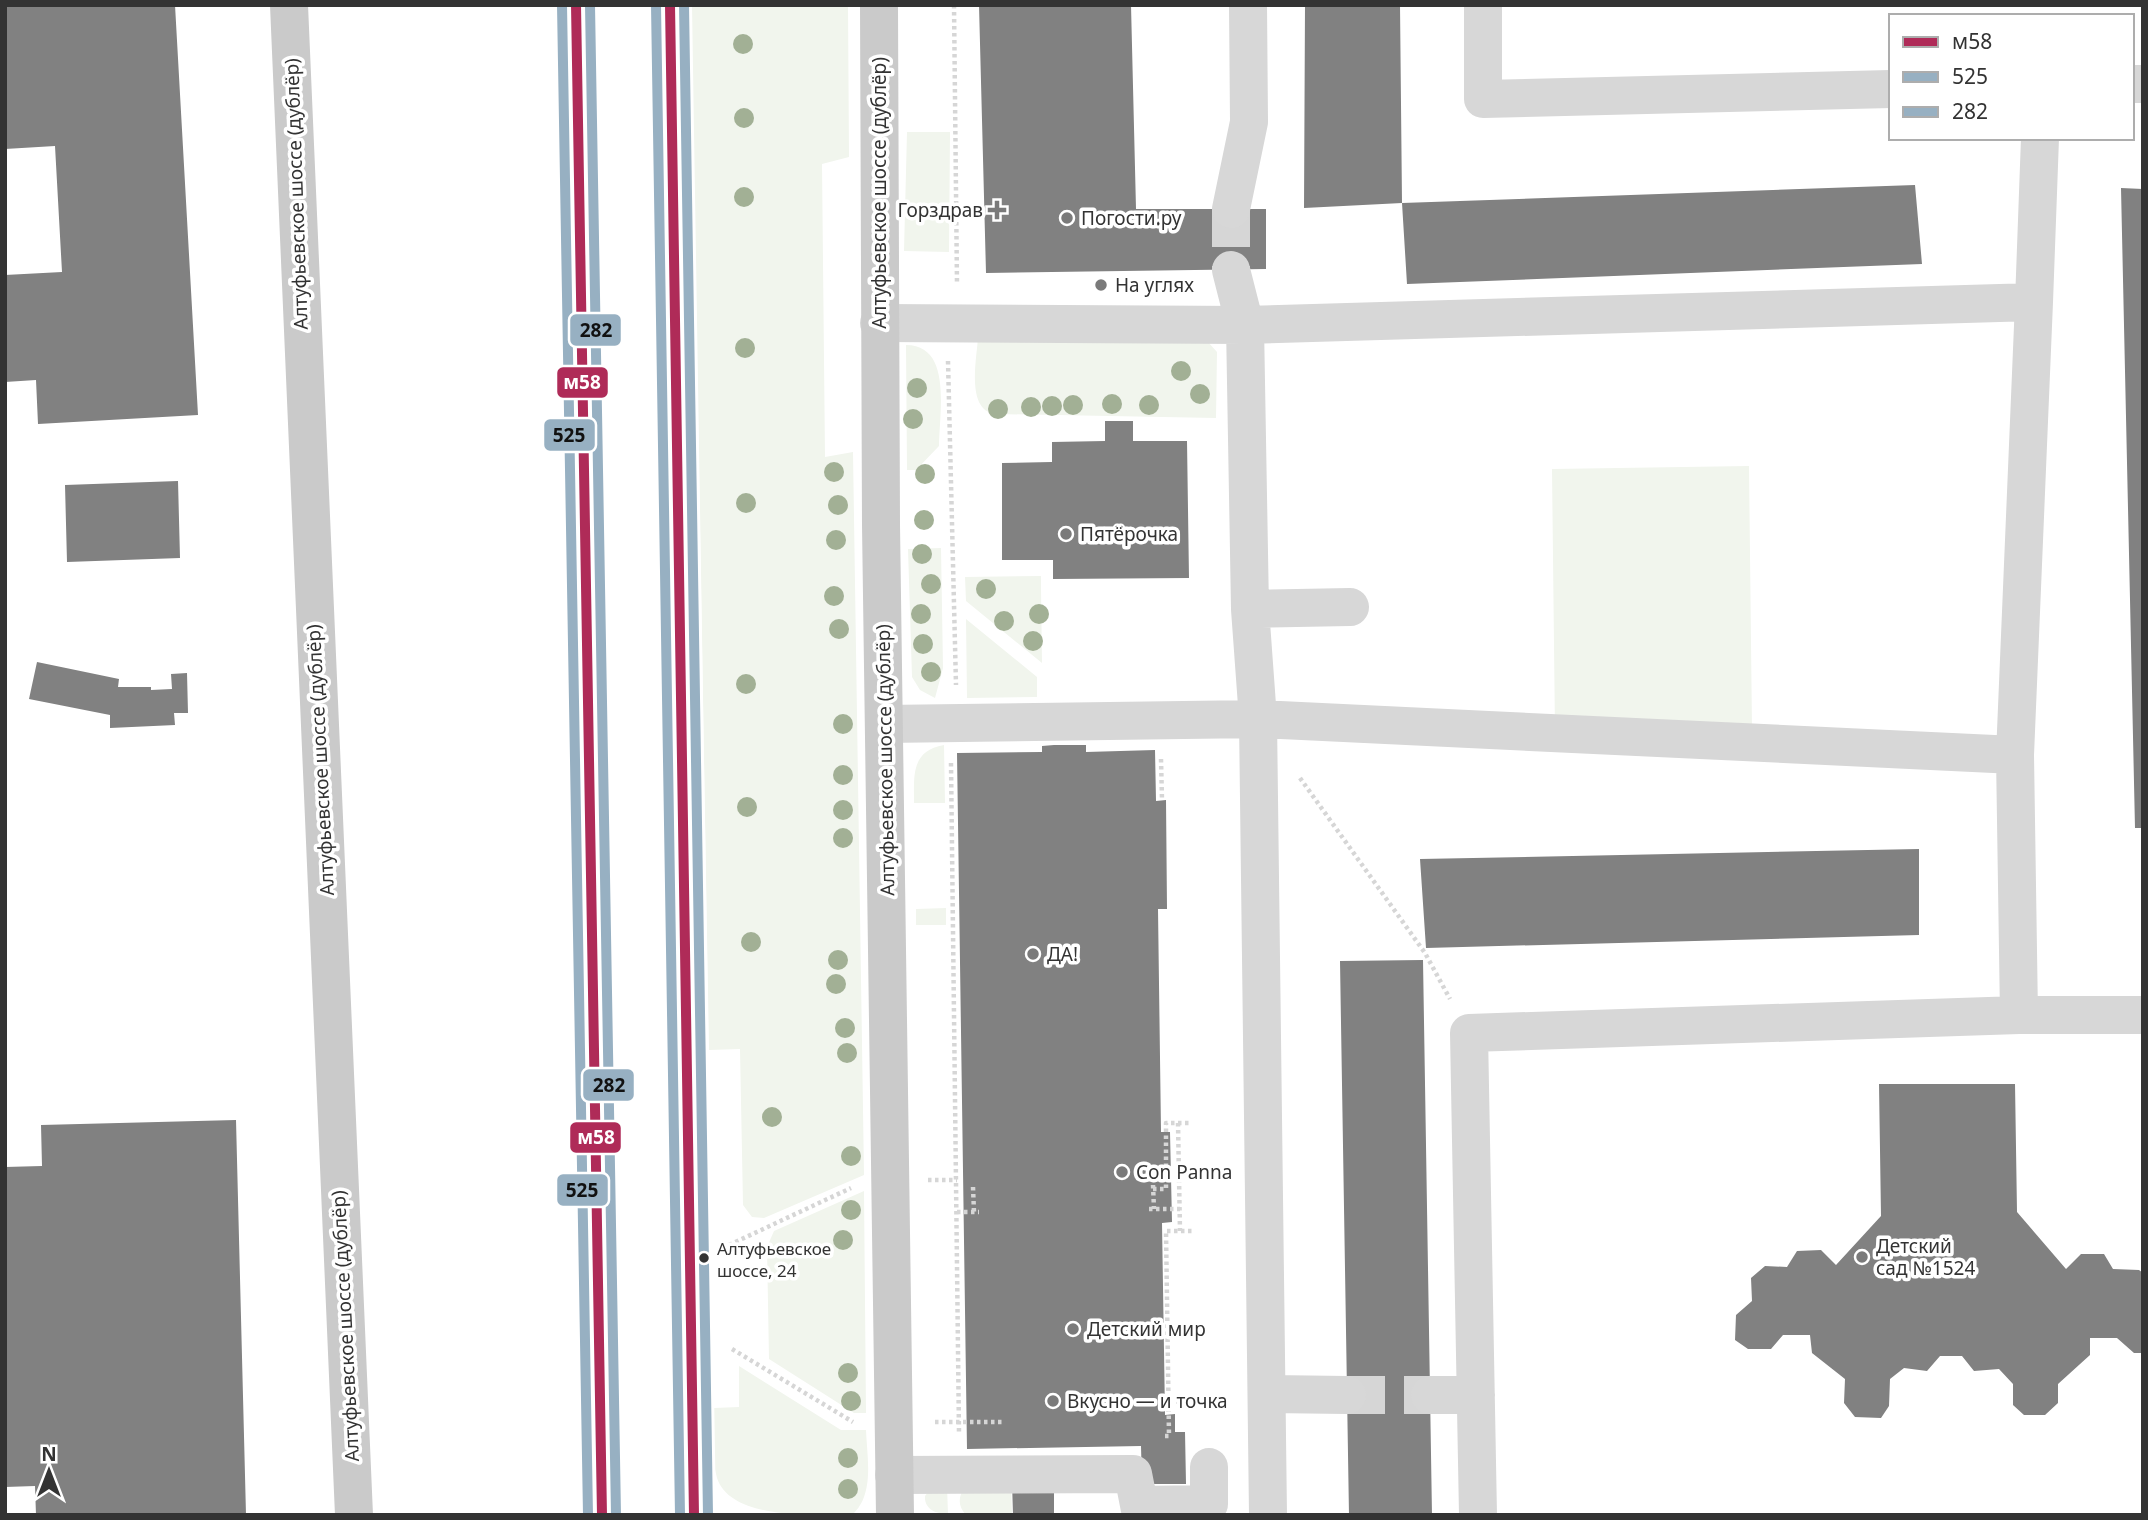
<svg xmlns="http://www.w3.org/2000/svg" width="2148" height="1520" viewBox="0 0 2148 1520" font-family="'Noto Sans',sans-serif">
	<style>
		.green { fill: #f1f5ed }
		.building { fill: #818181 }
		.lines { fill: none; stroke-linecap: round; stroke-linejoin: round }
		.minor-tunnel { stroke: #d6d6d6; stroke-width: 38; stroke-dasharray: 38 19; stroke-linecap: butt }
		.path { stroke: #d6d6d6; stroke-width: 4.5; stroke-dasharray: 3.5 3.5; stroke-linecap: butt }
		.minor { stroke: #d7d7d7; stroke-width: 38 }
		.major { stroke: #cacaca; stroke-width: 38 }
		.bus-1-casing { stroke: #fff; stroke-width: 16 }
		.bus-2-casing { stroke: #fff; stroke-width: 16 }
		.bus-3-casing { stroke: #fff; stroke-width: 16 }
		.bus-1 { stroke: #af2b58; stroke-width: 10 }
		.bus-2 { stroke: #97b0c2; stroke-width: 10 }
		.bus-3 { stroke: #97b0c2; stroke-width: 10 }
		.tree { fill: #a2b095 }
		.poi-dot { fill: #7a7a7a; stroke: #fff; stroke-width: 2.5 }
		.bus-dot { fill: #333; stroke: #fff; stroke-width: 2.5 }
		.labels { text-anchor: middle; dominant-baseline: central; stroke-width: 7; stroke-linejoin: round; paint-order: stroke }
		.bus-label { font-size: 17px; fill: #333; stroke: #fff; text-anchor: start }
		.street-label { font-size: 19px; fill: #333; stroke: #fff }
		.poi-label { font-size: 19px; fill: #333; stroke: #fff; text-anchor: start }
		.line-badge { stroke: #fff; stroke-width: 2.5 }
		.badge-label { font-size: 19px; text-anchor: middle; font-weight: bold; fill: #fff }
		.pale-badge-label { font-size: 19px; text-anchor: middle; font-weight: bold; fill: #111 }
	</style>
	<rect width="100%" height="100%" fill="#fff"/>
	<!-- green -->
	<path class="green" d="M691,5h157l1,152 -27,7 3,293 28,-5 11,723 -100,43 -12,-1 -9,-12 -3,-156 -31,1z
		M907,132h43l-1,120 -45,-1z
		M1199,332l18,20 -1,66 -220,-4c-31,-3 -19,-56 -18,-77z
		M906,345c47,0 33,69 33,101l-23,24h-9z
		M1749,466l3,263 -197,3 -3,-263z
		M941,548l2,120 -8,30 -15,-8 -8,-13 -4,-128z
		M1041,576v11l1,76 -76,-62 -1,-24z
		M966,619l71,58v20l-70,1z
		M944,745l1,58h-31c0,-28 -3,-52 30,-58z
		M946,908v17h-30v-16z
		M864,1191l2,222h-12l-85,-54 -2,-112 7,-16z
		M739,1366l102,64h25c1,27 9,65 -14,85 -39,0 -121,5 -135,-37 -6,-21 -3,-47 -3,-70l25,-1z
		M1011,1483l1,32h-46c-8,-9 -8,-17 -2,-27z
		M947,1486l1,28c-12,0 -24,-5 -23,-18l3,-4z"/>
	<!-- building -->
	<path class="building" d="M5,5h170l23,410 -160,9 -2,-44 -31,2v-107l57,-3 -7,-126 -50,3z
		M979,5h152l5,204h130v60l-280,4z
		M1305,5h95l2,198 -98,5z
		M1915,185l7,79 -515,20 -5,-81z
		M2121,188l22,1v639h-8z
		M1105,421h28v20h54l2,137 -136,1v-19h-51v-97l50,-1v-20l53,-1z
		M178,481l2,77 -113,4 -2,-77z
		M37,662l82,17 -1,8h33v3l21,-1 -1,-15 16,-1 1,40h-14l1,12 -65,3v-13l-81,-16z
		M1054,745h32v7l69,-2 1,51 10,-1 1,109h-9l3,223h9l2,90 -10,1 3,192 10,-1v18h10l1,52h-44l-1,-38 -174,3 -10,-696 85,-1v-6z
		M1919,849v86l-493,13 -6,-89z
		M1423,960l9,555h-83l-9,-554z
		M1879,1084h136l2,128 49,57 15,-15h23l9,15 26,1 4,3v80h-9l-17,-15h-27v17l-32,29v19l-13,12h-21l-11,-10v-21l-14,-15 -25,2 -12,-15h-22l-13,15 -23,-3 -14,11 -1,27 -8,12 -26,-1 -11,-14 1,-24 -33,-26 -2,-18h-27l-12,14h-23l-13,-9 1,-25 16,-14 -1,-23 14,-12 22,1 10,-16 24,-1 15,15 45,-49z
		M236,1120l10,395h-210l-1,-29 -30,1v-320l37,-1 -1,-41z
		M1012,1483h42v32h-41z"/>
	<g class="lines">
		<!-- minor-tunnel -->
		<path class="minor-tunnel" d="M1231,209v61
			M1347,1395h83"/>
		<!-- path -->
		<path class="path" d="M954,5l3,279
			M948,361l8,324
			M1161,759l1,41
			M951,763l8,670
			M1300,778l125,175 25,46
			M1178,1123l2,108
			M928,1180h29
			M1153,1185l1,24
			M973,1187l1,25
			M1153,1189h13v-66h26
			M1149,1209h31
			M957,1212h22
			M729,1245l122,-57
			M732,1349l121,73
			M1169,1402l27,-1
			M935,1422h69
			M1165,1436h4l-3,-205h28"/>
		<!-- minor -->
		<path class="minor" d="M1483,5v94l408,-10
			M2132,84h11
			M1231,209l18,-87 -1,-117
			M1231,270l14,55 5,284 8,110 10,796
			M879,323l366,2 789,-23 6,-164
			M1250,609l100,-2
			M884,724l374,-5 757,36 19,-453
			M2019,1015h124
			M1268,1394l79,1
			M1430,1395h46
			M894,1475l239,-1 8,41
			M1141,1505l68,-1v-37
			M1478,1515l-9,-482 550,-18 -4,-260"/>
		<!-- major -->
		<path class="major" d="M289,5l65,1510
			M576,5l26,1510
			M670,5l24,1510
			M879,5l2,520 14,990"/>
		<defs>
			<path id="bus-1" d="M576,5l26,1510
				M670,5l24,1510"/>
			<path id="bus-2" d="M562,5l26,1510
				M656,5l24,1510"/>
			<path id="bus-3" d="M590,5l26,1510
				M684,5l24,1510"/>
		</defs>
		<!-- bus-1 casing -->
		<use href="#bus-1" class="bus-1-casing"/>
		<!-- bus-2 casing -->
		<use href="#bus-2" class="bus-2-casing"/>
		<!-- bus-3 casing -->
		<use href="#bus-3" class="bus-3-casing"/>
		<!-- bus-1 -->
		<use href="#bus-1" class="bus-1"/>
		<!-- bus-2 -->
		<use href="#bus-2" class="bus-2"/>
		<!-- bus-3 -->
		<use href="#bus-3" class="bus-3"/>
	</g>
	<!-- trees -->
	<g class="tree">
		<circle cx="743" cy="44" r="10"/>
		<circle cx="744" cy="118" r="10"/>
		<circle cx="744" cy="197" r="10"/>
		<circle cx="745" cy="348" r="10"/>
		<circle cx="1181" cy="371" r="10"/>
		<circle cx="917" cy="388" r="10"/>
		<circle cx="1200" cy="394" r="10"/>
		<circle cx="1112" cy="404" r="10"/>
		<circle cx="1073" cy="405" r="10"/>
		<circle cx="1149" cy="405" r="10"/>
		<circle cx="1052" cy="406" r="10"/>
		<circle cx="1031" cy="407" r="10"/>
		<circle cx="998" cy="409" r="10"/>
		<circle cx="913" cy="419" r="10"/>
		<circle cx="834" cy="472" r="10"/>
		<circle cx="925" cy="474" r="10"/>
		<circle cx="746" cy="503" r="10"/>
		<circle cx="838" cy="505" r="10"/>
		<circle cx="924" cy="520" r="10"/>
		<circle cx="836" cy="540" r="10"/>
		<circle cx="922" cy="554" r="10"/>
		<circle cx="931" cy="584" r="10"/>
		<circle cx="986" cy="589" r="10"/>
		<circle cx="834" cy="596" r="10"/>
		<circle cx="921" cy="614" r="10"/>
		<circle cx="1039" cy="614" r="10"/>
		<circle cx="1004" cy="621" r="10"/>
		<circle cx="839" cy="629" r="10"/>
		<circle cx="1033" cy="641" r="10"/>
		<circle cx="923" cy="644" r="10"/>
		<circle cx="931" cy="672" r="10"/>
		<circle cx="746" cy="684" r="10"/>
		<circle cx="843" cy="724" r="10"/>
		<circle cx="843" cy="775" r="10"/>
		<circle cx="747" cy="807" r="10"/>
		<circle cx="843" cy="810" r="10"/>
		<circle cx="843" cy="838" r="10"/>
		<circle cx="751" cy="942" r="10"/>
		<circle cx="838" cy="960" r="10"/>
		<circle cx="836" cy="984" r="10"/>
		<circle cx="845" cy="1028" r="10"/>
		<circle cx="847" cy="1053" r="10"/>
		<circle cx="772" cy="1117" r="10"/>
		<circle cx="851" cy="1156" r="10"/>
		<circle cx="851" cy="1210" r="10"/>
		<circle cx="843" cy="1240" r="10"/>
		<circle cx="848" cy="1373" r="10"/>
		<circle cx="851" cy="1401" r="10"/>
		<circle cx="848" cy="1458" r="10"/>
		<circle cx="848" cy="1489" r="10"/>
	</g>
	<!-- markers -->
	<g class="poi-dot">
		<path d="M993.5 199.5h7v7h7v7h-7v7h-7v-7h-7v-7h7z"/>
		<circle cx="1067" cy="218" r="7"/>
		<circle cx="1101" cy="285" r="7"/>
		<circle cx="1066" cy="534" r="7"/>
		<circle cx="1033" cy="954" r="7"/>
		<circle cx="1122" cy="1172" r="7"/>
		<circle cx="1862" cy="1257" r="7"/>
		<circle cx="1073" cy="1329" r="7"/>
		<circle cx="1053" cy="1401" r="7"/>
	</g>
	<circle class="bus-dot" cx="704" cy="1258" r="6"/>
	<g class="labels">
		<!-- bus labels -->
		<g class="bus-label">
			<text x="717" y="1248">Алтуфьевское<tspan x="717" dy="22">шоссе, 24</tspan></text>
		</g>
		<!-- street labels -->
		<g class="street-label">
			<text transform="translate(879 193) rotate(-90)">Алтуфьевское шоссе (дублёр)</text>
			<text transform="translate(296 194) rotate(-92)">Алтуфьевское шоссе (дублёр)</text>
			<text transform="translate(320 760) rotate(-93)">Алтуфьевское шоссе (дублёр)</text>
			<text transform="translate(885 760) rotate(-91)">Алтуфьевское шоссе (дублёр)</text>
			<text transform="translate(345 1326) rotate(-93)">Алтуфьевское шоссе (дублёр)</text>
		</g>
		<!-- poi labels -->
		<g class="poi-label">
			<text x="983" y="210" text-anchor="end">Горздрав</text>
			<text x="1081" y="218">Погости.ру</text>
			<text x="1115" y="285">На углях</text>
			<text x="1080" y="534">Пятёрочка</text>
			<text x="1047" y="954">ДА!</text>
			<text x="1136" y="1172">Con Panna</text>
			<text x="1876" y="1246">Детский<tspan x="1876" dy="22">сад №1524</tspan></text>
			<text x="1087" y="1329">Детский мир</text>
			<text x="1067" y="1401">Вкусно — и точка</text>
		</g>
	</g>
	<g class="line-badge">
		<rect x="569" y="313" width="53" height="34" rx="7" fill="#97b0c2"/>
		<rect x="556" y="366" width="53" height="33" rx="7" fill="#af2b58"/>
		<rect x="543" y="418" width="53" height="34" rx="7" fill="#97b0c2"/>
		<rect x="582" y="1068" width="53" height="34" rx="7" fill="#97b0c2"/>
		<rect x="569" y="1121" width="53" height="33" rx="7" fill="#af2b58"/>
		<rect x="556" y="1173" width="53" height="34" rx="7" fill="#97b0c2"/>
	</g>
	<g class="badge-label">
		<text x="582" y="389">м58</text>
		<text x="596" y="1144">м58</text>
	</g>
	<g class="pale-badge-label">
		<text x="596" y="337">282</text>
		<text x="569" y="442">525</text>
		<text x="609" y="1092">282</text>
		<text x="582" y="1197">525</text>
	</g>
	<!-- border -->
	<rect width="2148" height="1520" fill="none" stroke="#333333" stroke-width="14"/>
	<!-- legend -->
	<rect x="1889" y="14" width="245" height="126" fill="#ffffff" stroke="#adadad" stroke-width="2"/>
	<rect x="1903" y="37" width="35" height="10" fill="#af2b58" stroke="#adadad" stroke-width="2"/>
	<text x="1952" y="49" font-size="21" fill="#333333">м58</text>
	<rect x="1903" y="72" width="35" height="10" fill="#97b0c2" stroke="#adadad" stroke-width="2"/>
	<text x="1952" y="84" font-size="21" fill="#333333">525</text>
	<rect x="1903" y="107" width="35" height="10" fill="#97b0c2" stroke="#adadad" stroke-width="2"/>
	<text x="1952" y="119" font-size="21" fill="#333333">282</text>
	<!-- north arrow -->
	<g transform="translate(49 1471)" stroke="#ffffff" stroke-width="5" paint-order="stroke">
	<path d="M0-5L12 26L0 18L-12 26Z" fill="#333333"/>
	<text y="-10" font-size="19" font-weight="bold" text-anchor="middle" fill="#333333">N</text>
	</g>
</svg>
